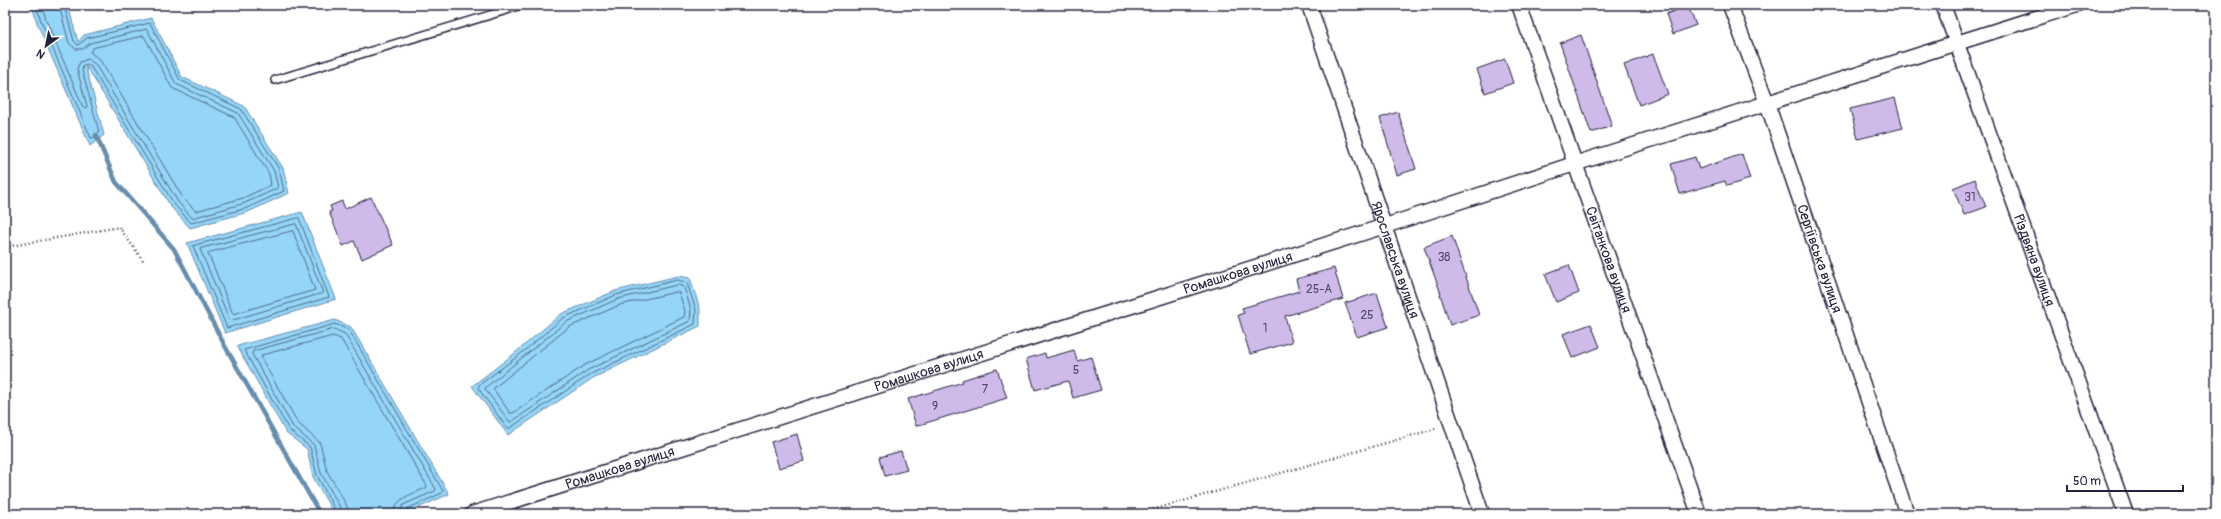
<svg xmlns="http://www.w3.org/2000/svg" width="2221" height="519" viewBox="0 0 2221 519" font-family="Pangolin,sans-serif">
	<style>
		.water { fill: #95d5f7; stroke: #678dac }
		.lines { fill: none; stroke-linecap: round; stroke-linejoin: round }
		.shore { stroke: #506a86; stroke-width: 1 }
		.stream { stroke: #678dac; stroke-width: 4.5 }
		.building { fill: #cfbaea; stroke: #22223b }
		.lane-casing { stroke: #22223b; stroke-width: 10 }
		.street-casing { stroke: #22223b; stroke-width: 17 }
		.path { stroke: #22223b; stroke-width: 2.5; stroke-dasharray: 1 3; stroke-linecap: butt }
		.lane { stroke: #fff; stroke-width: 7 }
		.street { stroke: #fff; stroke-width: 14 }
		.labels { text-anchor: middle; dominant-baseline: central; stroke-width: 3.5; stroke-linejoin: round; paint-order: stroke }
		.number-label { font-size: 12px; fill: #4d4867 }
		.street-label { font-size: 14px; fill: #22223b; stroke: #fff }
	</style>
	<rect width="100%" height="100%" fill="#fff"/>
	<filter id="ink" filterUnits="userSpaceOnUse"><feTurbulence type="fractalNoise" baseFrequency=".025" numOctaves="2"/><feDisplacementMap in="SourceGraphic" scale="8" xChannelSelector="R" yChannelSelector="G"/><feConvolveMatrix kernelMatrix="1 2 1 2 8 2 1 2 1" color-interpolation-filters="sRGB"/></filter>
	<g filter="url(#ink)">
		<!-- water -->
		<path class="water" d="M32,5h36l10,37 6,-7 67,-17 31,59 62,29 39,62 6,25 -41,19 -58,16 -19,-21 -86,-143 19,71 -14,11 -53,-123z
			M302,212l34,87 -111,34 -38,-90z
			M678,276l12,2 10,31v17l-107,52 -85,57 -36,-49 43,-33 46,-39 54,-23z
			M335,320l16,7 98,167 -44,20h-71l-21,-37 -6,-28 -21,-16 -49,-87z"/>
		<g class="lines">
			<!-- shore -->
			<path class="shore" d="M36,5l5,16 50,117h2l6,-6 -17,-62 1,-4 4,-2 4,3 83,137 17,19 56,-15 37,-17 -5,-22 -38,-60 -61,-29 -30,-57 -63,15 -9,7 -4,-4 -10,-36
				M42,5l4,15 37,87 3,1 1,-2 -10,-37 3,-7 8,-3 7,5 83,138 14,16 53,-15 33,-15 -4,-17 -36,-58 -62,-29 -29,-55 -57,14 -7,6h-7l-7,-6 -10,-38
				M144,36l28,52 62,29 35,57 2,11 -28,13 -47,13 -13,-13 -83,-138 -10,-8 3,-4z
				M299,218l30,79 -102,31 -34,-82z
				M296,224l27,69 -93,28 -30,-72z
				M293,231l22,59 -82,24 -25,-61z
				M678,280l9,3 9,27 -1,14 -104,50 -81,54h-3l-29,-40 1,-3 39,-29 45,-38 53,-23z
				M678,285l6,2 7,23 -1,11 -102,49 -77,52 -2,-1 -24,-32 1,-2 80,-65 52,-23z
				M677,292l2,1 6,18 -1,6 -99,48 -72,48h-3l-16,-23v-2l75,-61 51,-22z
				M337,514l-20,-39 -7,-28 -21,-17 -45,-80 91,-26 14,6 94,161 -1,2 -35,16 -2,5
				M342,514l-1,-5 -20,-36 -7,-28 -21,-18 -41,-73 1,-3 81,-22 11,5 91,155 -1,2 -32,14 -3,9
				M348,514l-1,-8 -20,-35 -7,-28 -22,-20 -37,-65 1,-3 71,-19 8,3 86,147 -1,2c-13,6 -32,10 -32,26"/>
			<!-- stream -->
			<path class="stream" d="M96,135l20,47 58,67 51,97 95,168"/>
		</g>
		<!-- building -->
		<path class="building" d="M1688,6l8,19 -23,9 -7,-20z
			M1581,35l31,91 -21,7 -31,-90z
			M1653,54l15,40 -29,11 -15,-40z
			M1505,59l8,24 -28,10 -8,-24z
			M1895,98l8,30 -45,11 -8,-30z
			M1398,112l18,57 -19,6 -17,-57z
			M1742,154l8,25 -23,7 -2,-5 -45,13 -9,-30 24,-7 4,12z
			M1975,179l11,28 -22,8 -11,-27z
			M371,197l22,48 -31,14 -8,-18 -11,5 -14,-34 3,-1 -2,-5 12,-5 3,8z
			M1452,236l27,79 -29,10 -10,-31h1l-17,-47z
			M1569,265l10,28 -23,9 -11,-28z
			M1334,268l9,31 -58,17 7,26 -42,12 -12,-39 6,-2 -2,-5 57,-17 -3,-12z
			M1377,293l11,34 -31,10 -12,-34z
			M1591,324l9,23 -28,11 -9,-24z
			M1074,350l3,11 14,-4 10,33 -28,8 -5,-17 -33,9 -9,-31 19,-6 1,5z
			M997,369l10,29 -91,28 -8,-27 55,-17 -1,-2z
			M797,434l7,27 -25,7 -8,-26z
			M901,451l6,19 -22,6 -5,-19z"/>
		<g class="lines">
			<defs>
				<path id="lane" d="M275,80l248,-75"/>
				<g id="street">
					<path id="s1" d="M1309,5l173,509"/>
					<path id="s2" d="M1519,5l180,509"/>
					<path id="s3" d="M1730,5l37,98 140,411"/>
					<path id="s4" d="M1943,5l183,509"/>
					<path id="s5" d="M472,514l913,-288 189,-62 503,-159"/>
				</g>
			</defs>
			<!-- lane casing -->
			<use href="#lane" class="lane-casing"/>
			<!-- street casing -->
			<use href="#street" class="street-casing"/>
			<!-- path -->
			<path class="path" d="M5,247l114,-20 25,35
				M1138,514l300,-86"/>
			<!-- lane -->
			<use href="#lane" class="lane"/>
			<!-- street -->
			<use href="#street" class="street"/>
		</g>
	</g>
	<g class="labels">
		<!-- number labels -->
		<g class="number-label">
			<text x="1970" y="197">31</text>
			<text x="1444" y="257">38</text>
			<text x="1319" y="289">25-А</text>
			<text x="1367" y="315">25</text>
			<text x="1265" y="328">1</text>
			<text x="1076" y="370">5</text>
			<text x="985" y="389">7</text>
			<text x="935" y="406">9</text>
		</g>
		<!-- street labels -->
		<g class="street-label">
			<text stroke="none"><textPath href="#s1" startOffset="269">Ярославська вулиця</textPath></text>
			<text stroke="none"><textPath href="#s3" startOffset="269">Сергіївська вулиця</textPath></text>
			<text stroke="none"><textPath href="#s2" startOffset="270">Світанкова вулиця</textPath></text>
			<text stroke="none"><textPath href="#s4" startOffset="271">Різдвяна вулиця</textPath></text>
			<text stroke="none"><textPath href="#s5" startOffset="803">Ромашкова вулиця</textPath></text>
			<text stroke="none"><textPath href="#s5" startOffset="479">Ромашкова вулиця</textPath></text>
			<text stroke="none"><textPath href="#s5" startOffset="155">Ромашкова вулиця</textPath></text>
		</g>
	</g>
	<!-- margin -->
	<rect width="2221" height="519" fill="none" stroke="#fff" stroke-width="20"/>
	<rect x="10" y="10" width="2201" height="499" fill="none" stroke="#22223b" stroke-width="1.5" filter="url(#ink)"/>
	<!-- north arrow -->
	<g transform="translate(46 46) rotate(213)" stroke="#ffffff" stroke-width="3" paint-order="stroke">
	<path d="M0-3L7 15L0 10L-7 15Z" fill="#22223b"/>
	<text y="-6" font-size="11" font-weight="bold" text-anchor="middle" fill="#22223b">N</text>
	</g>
	<!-- scale -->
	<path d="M2067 485v6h116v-6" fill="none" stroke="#22223b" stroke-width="2"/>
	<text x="2073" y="485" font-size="12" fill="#22223b" stroke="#ffffff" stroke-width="3" paint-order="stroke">50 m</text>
</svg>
